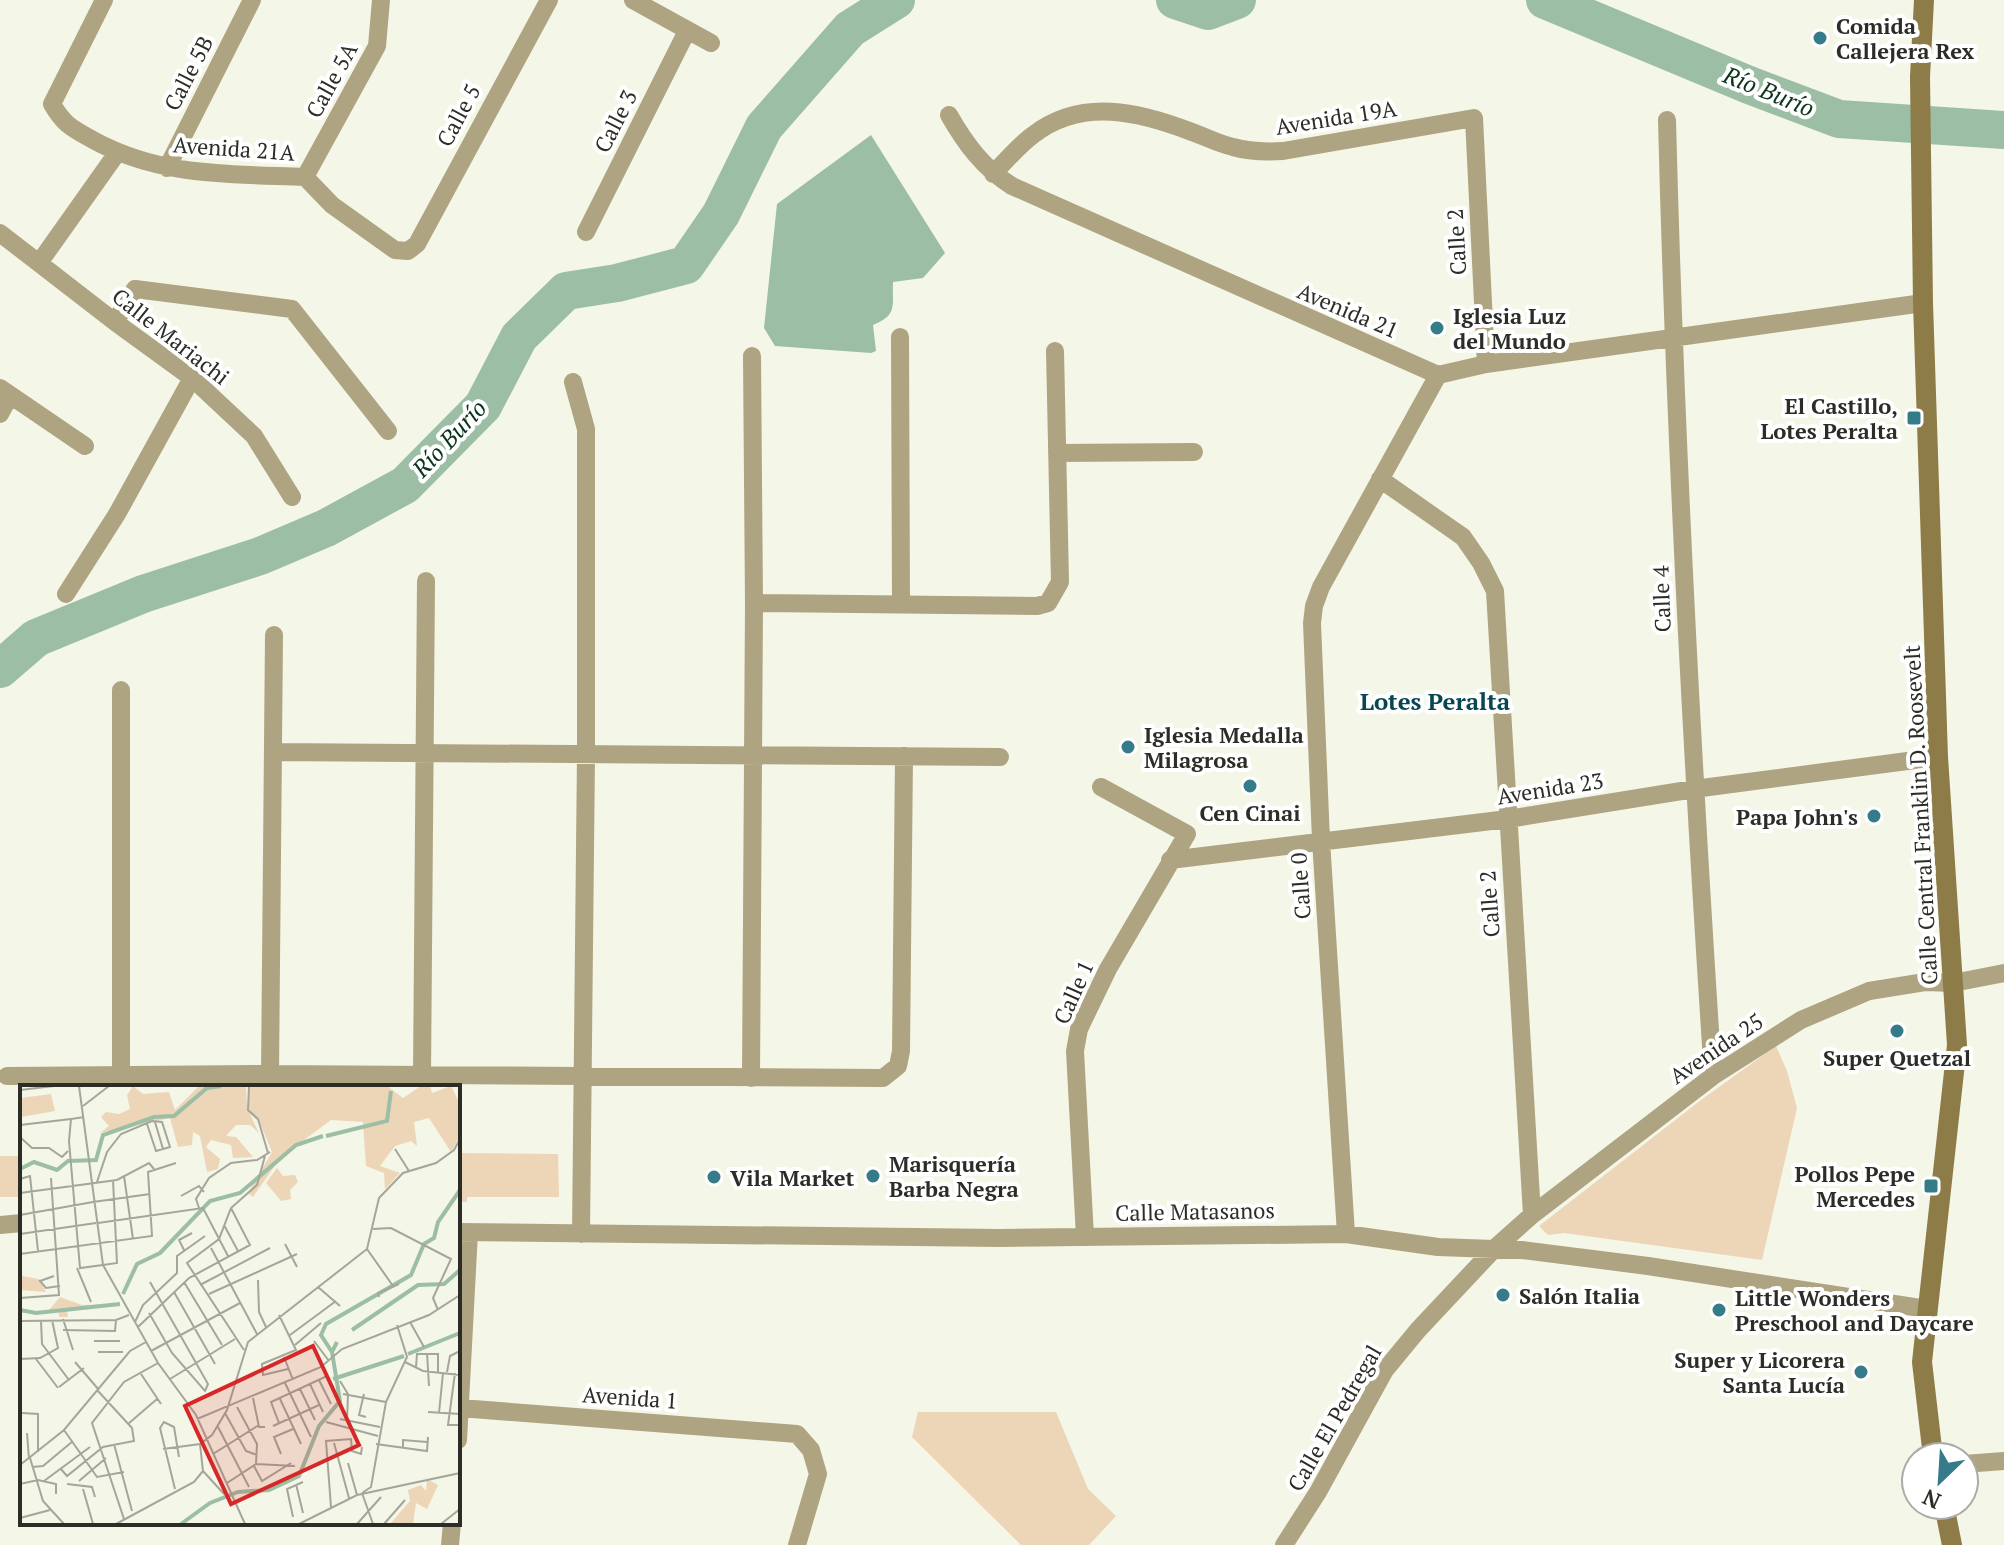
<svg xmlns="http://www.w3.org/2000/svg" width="2004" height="1545" viewBox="0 0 2004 1545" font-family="'PT Serif',serif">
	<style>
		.green { fill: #edd5b7 }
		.water { fill: #9cbea4 }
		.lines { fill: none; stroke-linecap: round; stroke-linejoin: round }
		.river { stroke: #9cbea4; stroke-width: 38 }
		.street { stroke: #aea481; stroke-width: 18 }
		.secondary { stroke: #8d7c47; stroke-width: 20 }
		.poi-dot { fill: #367b89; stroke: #fff; stroke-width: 3 }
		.labels { text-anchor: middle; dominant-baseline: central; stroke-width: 8; stroke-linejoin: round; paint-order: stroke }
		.poi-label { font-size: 22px; font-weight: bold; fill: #2c2d27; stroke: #fff; text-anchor: start }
		.street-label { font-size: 22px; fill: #2c2d27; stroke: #fff }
		.water-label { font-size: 24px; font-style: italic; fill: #0a341b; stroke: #fff }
		.neighbourhood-label { font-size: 24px; font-weight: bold; fill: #084651; stroke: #fff }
		.inset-river { fill: none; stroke: #9cbea4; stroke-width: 4 }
		.inset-road { fill: none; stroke: #a4a69a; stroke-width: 2 }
		.view { fill: #d62828; fill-opacity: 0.15; stroke: #d62828; stroke-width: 4 }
		.inset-edge { fill: none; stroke: #2c2d27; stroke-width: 4 }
	</style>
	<rect width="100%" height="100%" fill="#f4f6e7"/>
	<!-- green -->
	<path class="green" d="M1776,1046l11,25 10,37 -35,152 -198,-27 -16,2 -9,-9 162,-126z
		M458,1153l100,1 1,43h-92v5h-9z
		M0,1156h22v41h-22z
		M918,1412h138l32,77 28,27 -27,29h-68l-109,-108z"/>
	<!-- water -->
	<path class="water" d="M871,135l74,118 -22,25 -30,4c-1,24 5,33 -20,43l3,26 -5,2 -96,-7 -11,-18 13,-124z"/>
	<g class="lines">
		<!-- river -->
		<path class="river" d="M1175,0l33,11 29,-11
			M1545,0l204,85 90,34 165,11
			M0,669l36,-31 107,-44 117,-38 66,-28 79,-43 78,-79 36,-69 47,-46 51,-8 69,-18 35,-51 43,-87 86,-98 46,-29"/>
		<!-- street -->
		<path class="street" d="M104,0l-52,104c12,21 20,24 41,36 68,37 136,34 212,37l27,28 63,45 13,1 9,-7 132,-244
			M633,0l78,43
			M949,115c16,28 34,53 63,71l426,189 48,-11 437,-61
			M1667,120c8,319 25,637 46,956
			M167,168l85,-168
			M993,174c13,-13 25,-28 40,-39 49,-38 107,-23 159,-3 14,5 27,12 41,15 17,5 33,5 50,4l191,-33 12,246
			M305,177l72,-131 4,-46
			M586,232l101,-201
			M0,233l115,89 77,56 62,58 38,61
			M39,263l78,-110
			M115,322l20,-33 157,20 96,122
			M900,337l1,267
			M573,382l13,47v325l-5,480
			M0,388l85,58
			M0,414l10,-19
			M1057,453l137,-1
			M1380,479l83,58 18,26 14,28 37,624
			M66,594l51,-80 75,-136
			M754,603l283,3 11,-3 12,-21 -5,-231
			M273,752l727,5
			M1170,860l338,-41 186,-30 244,-32
			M270,1074l4,-439
			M422,1075l4,-494
			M7,1076l263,-2 613,4 15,-12 3,-15 3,-295
			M121,1076v-386
			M751,1078l3,-475 -2,-247
			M0,1225l22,-2
			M458,1232l542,6 346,-4 92,13 84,3 126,16 279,43
			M1346,1234l-25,-394 -9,-217 2,-17 7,-19 117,-212
			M1085,1237l-10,-186 4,-22 29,-60 79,-135 -86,-47
			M460,1408l337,26 14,16 7,24 -21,71
			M458,1440l11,-208
			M1964,1464l40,-3
			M450,1545l2,-22
			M1284,1545l34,-53 67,-122 33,-40 77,-82 37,-33 181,-139 88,-56 68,-29 56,-9 28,1 51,-10"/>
		<!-- secondary -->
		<path class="secondary" d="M1924,0l-4,77 3,226 15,454 19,288 -35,317 11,95
			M1944,1505l8,40"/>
	</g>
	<!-- markers -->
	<g class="poi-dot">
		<circle cx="1820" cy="38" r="8"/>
		<circle cx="1437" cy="328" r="8"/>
		<rect x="1906" y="410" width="16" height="16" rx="4"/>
		<circle cx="1128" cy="747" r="8"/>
		<circle cx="1250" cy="786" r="8"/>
		<circle cx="1874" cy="816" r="8"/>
		<circle cx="1897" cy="1031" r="8"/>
		<circle cx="873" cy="1176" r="8"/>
		<circle cx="714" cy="1177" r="8"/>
		<rect x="1923" y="1178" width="16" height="16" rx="4"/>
		<circle cx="1503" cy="1295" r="8"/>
		<circle cx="1719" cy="1310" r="8"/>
		<circle cx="1861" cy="1372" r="8"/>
	</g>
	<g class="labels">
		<!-- poi labels -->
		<g class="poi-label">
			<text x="1836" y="25">Comida<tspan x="1836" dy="25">Callejera Rex</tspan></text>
			<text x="1453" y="315">Iglesia Luz<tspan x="1453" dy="25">del Mundo</tspan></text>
			<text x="1898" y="405" text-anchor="end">El Castillo,<tspan x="1898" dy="25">Lotes Peralta</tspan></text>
			<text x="1144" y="734">Iglesia Medalla<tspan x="1144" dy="25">Milagrosa</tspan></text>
			<text x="1250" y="812" text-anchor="middle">Cen Cinai</text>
			<text x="1858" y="816" text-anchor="end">Papa John's</text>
			<text x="1897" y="1057" text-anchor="middle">Super Quetzal</text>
			<text x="889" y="1163">Marisquería<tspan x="889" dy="25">Barba Negra</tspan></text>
			<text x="1915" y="1173" text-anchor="end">Pollos Pepe<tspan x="1915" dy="25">Mercedes</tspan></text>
			<text x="730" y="1177">Vila Market</text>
			<text x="1519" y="1295">Salón Italia</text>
			<text x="1735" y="1297">Little Wonders<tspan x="1735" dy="25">Preschool and Daycare</tspan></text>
			<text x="1845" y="1359" text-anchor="end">Super y Licorera<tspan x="1845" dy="25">Santa Lucía</tspan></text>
		</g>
		<!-- street labels -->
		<g class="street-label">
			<text transform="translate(188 73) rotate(-63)">Calle 5B</text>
			<text transform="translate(331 80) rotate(-61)">Calle 5A</text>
			<text transform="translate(458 115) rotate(-62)">Calle 5</text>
			<text transform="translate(1336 117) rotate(-9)">Avenida 19A</text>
			<text transform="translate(615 121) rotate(-63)">Calle 3</text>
			<text transform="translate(234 148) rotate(4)">Avenida 21A</text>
			<text transform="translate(1456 242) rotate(-93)">Calle 2</text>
			<text transform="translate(1348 310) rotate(23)">Avenida 21</text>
			<text transform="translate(171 336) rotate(38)">Calle Mariachi</text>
			<text transform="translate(1661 599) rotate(-92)">Calle 4</text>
			<text transform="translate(1550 788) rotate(-9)">Avenida 23</text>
			<text transform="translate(1920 815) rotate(-93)">Calle Central Franklin D. Roosevelt</text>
			<text transform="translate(1300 886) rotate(-94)">Calle 0</text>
			<text transform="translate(1489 904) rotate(-94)">Calle 2</text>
			<text transform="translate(1073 992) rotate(-66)">Calle 1</text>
			<text transform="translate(1716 1048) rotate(-34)">Avenida 25</text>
			<text transform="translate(1195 1211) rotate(-1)">Calle Matasanos</text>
			<text transform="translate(630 1397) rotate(4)">Avenida 1</text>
			<text transform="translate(1334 1418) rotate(-60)">Calle El Pedregal</text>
		</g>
		<!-- water labels -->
		<g class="water-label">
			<text transform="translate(1769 91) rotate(22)">Río Burío</text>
			<text transform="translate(449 438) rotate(-47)">Río Burío</text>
		</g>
		<!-- neighbourhood labels -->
		<g class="neighbourhood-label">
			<text x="1435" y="701">Lotes Peralta</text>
		</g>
	</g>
	<!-- overview -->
	<g transform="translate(20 1085)">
		<rect width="440" height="440" fill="#f4f6e7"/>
		<path d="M113,1l10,8 26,-2 6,18 24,-24h47l1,23 3,-23h137l16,12 18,-12h9l2,7 19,-7 9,18v32l-9,16 -22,-34 -15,4 3,24 -6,-5 -16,5 -15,20 20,7 -15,16 -1,-16 -18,-7 -3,-44 -32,-2 -50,37 -28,40 -5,-4 24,-41 -12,-29 -10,-9 9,19 -9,-8h-14l-10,11 10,1 17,20 -20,1 -2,-13 -20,-5 -5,7 14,12 -2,10 -11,3 -7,-36 -7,-4 -1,13 -14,2 -8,-29 -70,15 9,-7 -8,-9 5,-5 13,2 11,-5 -3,-14zM31,9l4,17 -34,6v-19zM257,83l6,8 12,-1 3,7 -8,8 1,9 -10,2 -15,-18zM0,171l2,20 17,3 7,13 -26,-2zM40,212l22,8 36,-1 -51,6 1,7h-9v-6l-10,-1zM407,394l11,6 -11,24 -11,-6 -3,21h-23l20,-23 -2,-11 13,-5 5,6z" fill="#edd5b7"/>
		<path class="inset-river" d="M306,51l61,-15 4,-30M0,84l14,-7 23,8 11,-9 28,-1 7,-25 51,-18 20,-1 33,-28 14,-2M103,209l14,-30 23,-11 50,-52 30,-8 56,-48 27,-9M0,225l16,3 84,-9M332,245l66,-45 26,-1 16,-14M317,257l-5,10 -11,-17 5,-11 85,-49 13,-31 10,-6 4,-16 22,-32M388,269l52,-21M313,294l71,-23M161,439l29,-21 28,-11 31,-2 30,-14 20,-50 21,-25 -8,-49"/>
		<path class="inset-road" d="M59,1l24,179 55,98 38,52 49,109M229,1l-1,24 10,9 10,34M0,5l34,-4M63,21l26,-20M64,32l-13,2 -2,22 11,127 23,-3M135,37l8,27M0,40l51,-6M0,52l12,11h17l13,9 6,-6M375,64l14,22M104,91l9,63M0,94l10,-3 8,75M77,97l10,-30 14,-18 31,-13 10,1 8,25 -14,4 -9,-27M0,108l97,-13 32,-17 5,6M161,111l18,-10 5,6M73,117l57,-8M179,123l-3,-9 13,-21 22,-15 26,-3 13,-8M0,130l73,-13M78,138l105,-15 25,48M204,140l14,26M353,144l18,-1 60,31 -18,39 5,12M0,149l76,-11M265,159l12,23M191,163l46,86M347,164l26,37M164,165l-5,-10 13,-7M0,169l132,-18 -4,-64 28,-9M83,180l14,-2 -4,-83M57,183l14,34M34,191l-14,5 6,7 14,-2M238,195l1,32 7,15M164,197l38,63M180,200l70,-37M298,202l22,19M154,207l41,72M189,209l88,-40M359,212l-1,-4 21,-9M0,213l39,-3 -8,-117M129,228l23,40 33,38 3,-7 -58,-102M259,230l17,35 -34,14 1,11 25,-6M43,234l10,31M0,236l96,-1 13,-5M21,236l1,23 27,36M115,237l8,-17 34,-32v-17l28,-20M390,237l14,25M118,242l51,-49 61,-33 -19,-37M43,245l52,1 1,-11M270,250l46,-34M74,256h26M294,256l15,20M275,260l26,-22M224,265l-57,-87 32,-24 12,-31 26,-23 8,-29M131,266l89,-48M78,267h25M407,268l2,33M264,272l9,23M0,274l20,-1 18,-10 -6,-28M16,274l22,29M55,277l24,28M385,277l18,9 37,4M396,282l1,-13h21v19M427,287l3,-16 10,-5M435,288l-7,52h11M121,289l20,30M150,294l65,-40M299,295l12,24M320,296l8,13 -1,26M265,298l26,54M290,299l13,28M39,302l25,-19M280,304l15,31M323,309l43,8M344,309l-5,21 7,2M233,313l6,29h6M260,314l21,45M217,322l20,37 -1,20M408,327l32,2M2,328l16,1v38M205,328l21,38 11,4M419,328l4,-40M177,334l124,-52 21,-18 87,-34 31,-20M320,334l40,8M306,337l52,14M259,338l-8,-21 56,-26M108,339l29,-25M253,341l46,-21M198,342l31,60M44,345l33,47 27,-5M7,348l2,26M314,358l15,55M94,359l18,67M180,359l3,27 21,23M356,359l51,7 1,-14M143,364l37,-5 12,-9 15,-25 21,-68 119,-93 12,-51 24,-25 33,-10 18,-13 6,-11M383,364v-9l24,2M193,369l46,-29M261,369l-7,-17 19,-8M10,373l13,43 21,23M328,378l9,32M0,380l44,-35 66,-79 16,-9M234,381l8,15 29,-18M12,382l11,-1 30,-25M40,383l7,8 36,-29 31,-6 -2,-13 -34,-37M24,396l46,-34M59,396l27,-23M207,398l29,-19 39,2M0,399l18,-4 18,4v10M47,399l25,3 3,10M276,399l7,29M63,404l10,35M155,404l-15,-61 4,-6 10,5 5,30M342,408l9,-6 15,-85 21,-45 -10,-32M342,408l11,31M311,422l-5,-66 25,-2 1,12 9,3 1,-7M273,432l-6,-28 16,-7M0,433l30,-8M104,434l-32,-96 32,-41 34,-19M96,439l78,-42 9,-11M279,439l58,-29 103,-22M337,439l24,-27M364,439l21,-24M421,439l19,-15"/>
		<path class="view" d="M293,261l46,99 -128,59 -46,-98z"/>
		<rect width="440" height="440" class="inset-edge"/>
	</g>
	<!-- north arrow -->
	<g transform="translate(1940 1481) rotate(205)"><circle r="38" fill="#ffffff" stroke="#ababa9" stroke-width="2"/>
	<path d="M0-6L14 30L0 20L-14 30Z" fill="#367b89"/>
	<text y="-12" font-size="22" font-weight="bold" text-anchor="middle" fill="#2c2d27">N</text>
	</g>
</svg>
